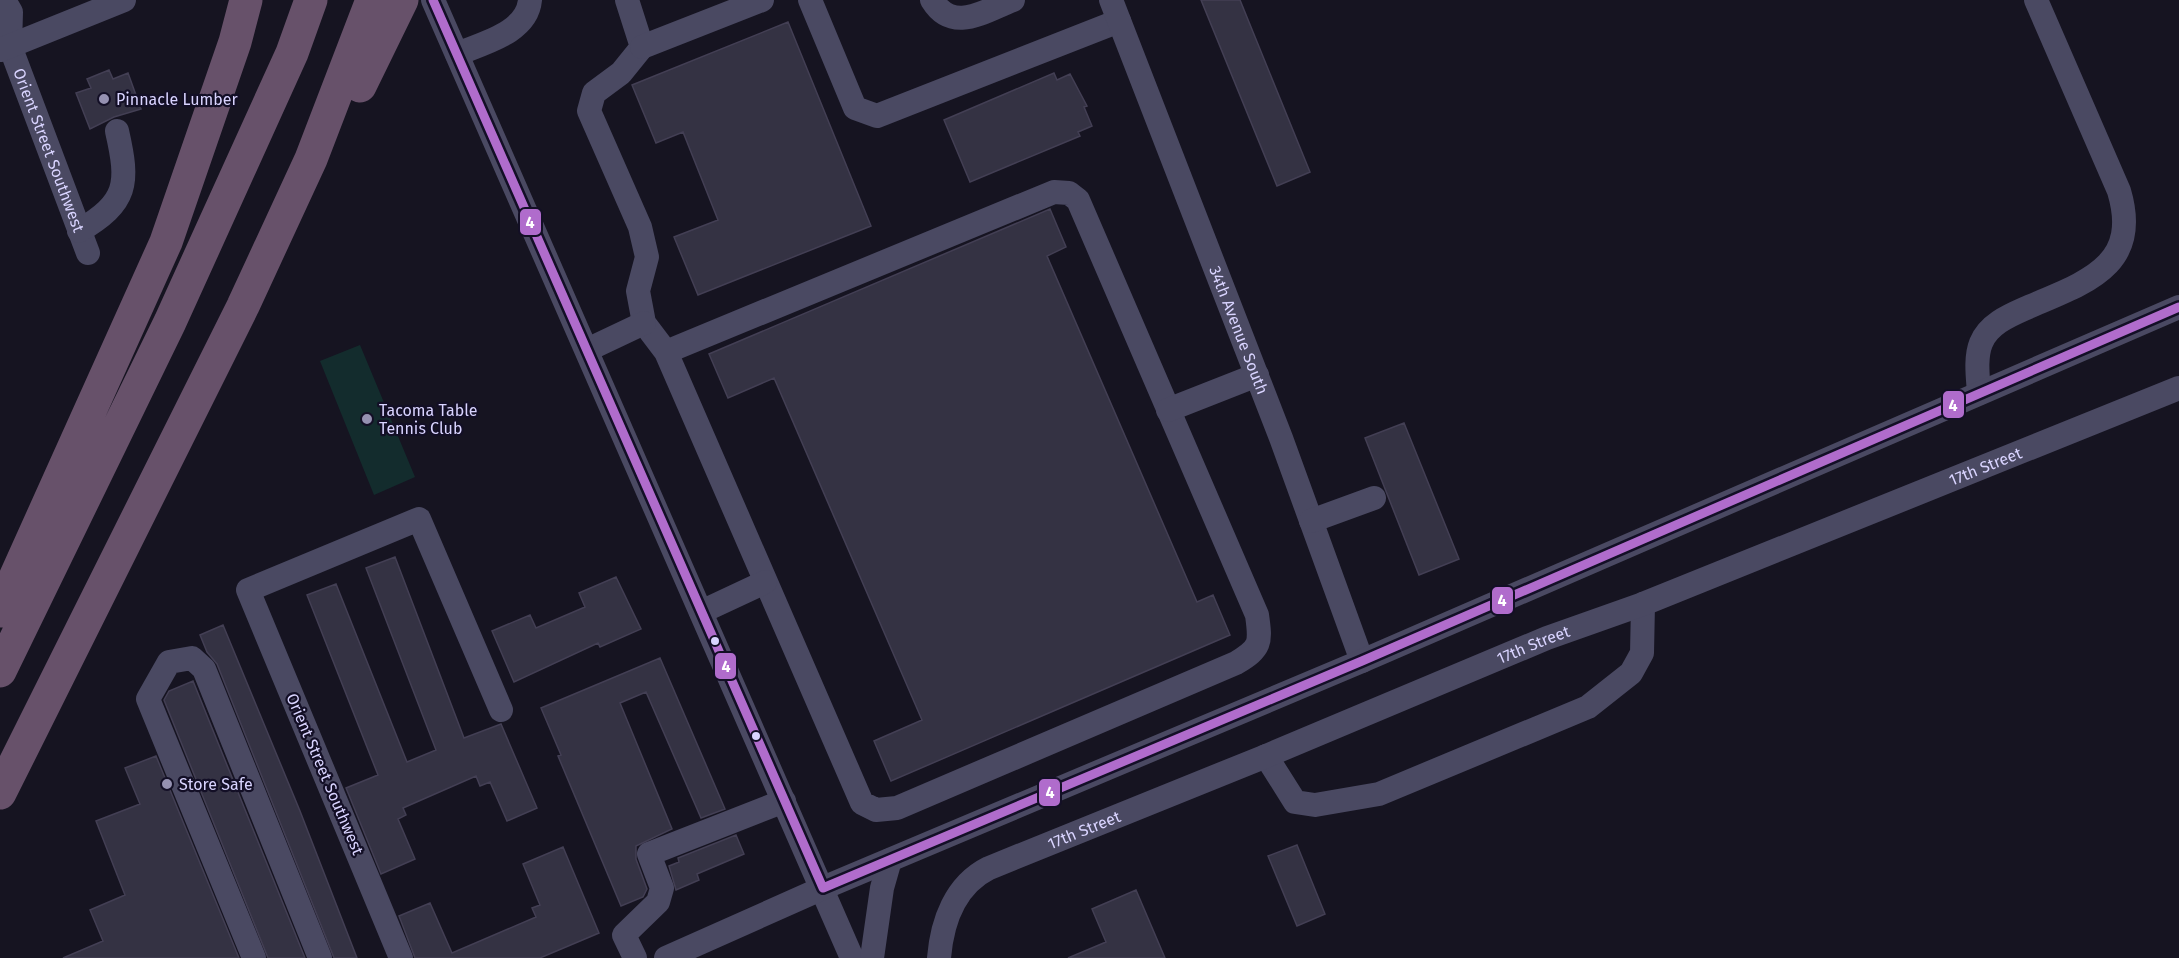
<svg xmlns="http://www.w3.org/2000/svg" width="2179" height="958" viewBox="0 0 2179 958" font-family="'Fira Sans',sans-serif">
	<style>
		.green { fill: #132c2d }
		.building { fill: #343243; stroke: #433f54; stroke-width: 1.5 }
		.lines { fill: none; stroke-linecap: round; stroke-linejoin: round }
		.minor { stroke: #4a4962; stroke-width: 24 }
		.highway { stroke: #67516a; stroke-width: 33 }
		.bus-1-casing { stroke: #130f26; stroke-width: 14 }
		.bus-1 { stroke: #b06ccc; stroke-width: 9 }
		.poi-dot { fill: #9591b1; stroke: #130f26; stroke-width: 2 }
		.bus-dot { fill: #d9d4ff; stroke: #130f26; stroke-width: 2 }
		.labels { text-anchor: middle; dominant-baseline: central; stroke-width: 4.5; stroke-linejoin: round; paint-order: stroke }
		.poi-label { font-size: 16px; fill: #d9d4ff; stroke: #130f26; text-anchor: start }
		.street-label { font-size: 16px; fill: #d9d4ff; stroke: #130f26 }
		.line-badge { stroke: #130f26; stroke-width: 2 }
		.badge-label { font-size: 16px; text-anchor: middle; font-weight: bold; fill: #fff }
	</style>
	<rect width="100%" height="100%" fill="#161421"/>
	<!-- green -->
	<path class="green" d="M360,345l55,132 -41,18 -54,-134z"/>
	<!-- building -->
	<path class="building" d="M1201,0h39l70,172 -33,14z
		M788,22l83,204 -173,69 -24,-58 44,-17 -35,-88 -27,11 -24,-58z
		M109,70l4,9 15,-6 13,36 -27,8 -24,12 -14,-36 15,-5 -4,-9z
		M1054,73l3,7 13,-6 17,32 -3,1 8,19 -14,6 2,4 -110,46 -26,-62z
		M1050,209l16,38 -19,9 150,346 16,-7 17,40 -339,146 -17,-40 48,-21 -148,-342 -46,20 -19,-44z
		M1404,423l55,136 -40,16 -54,-137z
		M395,557l69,181 37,-14 36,84 -30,13 -17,-39 -10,4 -4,-10 -73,32 3,7 -8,4 17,40 -34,15 -35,-86 32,-13 -71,-180 29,-11 71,178 29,-12 -70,-182z
		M616,577l25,52 -41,18 -2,-4 -84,39 -22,-51 38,-16 6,13 49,-21 -6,-14z
		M223,625l77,186 57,147h-23l-117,-294 -10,-12 -7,-17z
		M660,658l65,151 -24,9 -55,-126 -26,11 52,126 -36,17v13l11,30 -4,8 -22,9 -63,-150 3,-1 -20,-47z
		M193,681l112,277h-37l-104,-258 5,-9z
		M156,756l83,202h-176l40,-17 -13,-31 35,-15 -29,-74 44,-17 -15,-36z
		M736,835l8,19 -47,20 2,6 -23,10 -7,-24 10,-4 -1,-4z
		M1297,845l28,69 -28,12 -29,-70z
		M563,847l36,86 -59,25h-125l-16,-42 31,-13 22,50 84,-36 -4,-9 8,-3 -17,-41z
		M1136,890l29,68h-97l38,-16 -14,-33z"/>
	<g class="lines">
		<!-- minor -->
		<g class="minor">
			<path id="s1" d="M4,0l7,12 -1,34 78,207"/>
			<path d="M433,0l419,958"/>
			<path d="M627,0l15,47 -21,26 -27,20 -5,18 51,116 7,30 -9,34 6,32 22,29 196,451 14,7 21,-2 339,-145c25,-15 25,-20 21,-48l-179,-415 -9,-7 -15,-1 -388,160"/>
			<path d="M810,0l45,108 22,8 242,-95"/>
			<path d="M932,0c21,34 52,11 81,0"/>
			<path id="s2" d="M1111,0l170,438 81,223"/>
			<path d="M642,47l120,-47"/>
			<path d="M0,50l124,-50"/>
			<path d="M457,54c26,-11 70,-21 73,-54"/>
			<path d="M79,231c49,-29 50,-47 38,-100"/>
			<path d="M587,350l57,-27"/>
			<path d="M1979,393c-1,-15 -4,-35 2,-50 7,-18 27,-27 43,-34 59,-26 118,-41 95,-118l-83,-191"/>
			<path d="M1168,410l89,-35"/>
			<path d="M1311,521l63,-23"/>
			<path d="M701,612l64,-30"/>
			<path d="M1266,756l29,46 20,3 64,-11 209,-87 43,-34 11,-20 1,-49"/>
			<path d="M254,958l-106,-259 21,-37 23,-4 12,11 116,289"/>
			<path d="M401,958l-153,-368 171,-71 82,191"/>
			<path d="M635,958l-11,-23 34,-33 4,-14 -13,-34 135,-53"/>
			<path d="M666,958l157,-70 539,-227 817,-354"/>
			<path d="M872,958l10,-70 8,-28"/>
			<path id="s3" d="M939,958c3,-36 16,-73 50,-90l277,-112 281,-118 96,-34 536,-216"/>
		</g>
		<!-- highway -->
		<path class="highway" d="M360,86l42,-86
			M0,611l166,-369 69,-200 11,-42
			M0,671l170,-349 122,-269 19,-53
			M0,793l243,-487 68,-147 61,-159"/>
		<defs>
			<path id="bus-1" d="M433,0l390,888
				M823,888l539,-227 817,-354"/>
		</defs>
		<!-- bus-1 casing -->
		<use href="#bus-1" class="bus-1-casing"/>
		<!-- bus-1 -->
		<use href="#bus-1" class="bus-1"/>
	</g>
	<!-- markers -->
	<g class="poi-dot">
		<circle cx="104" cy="99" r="6"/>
		<circle cx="367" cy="419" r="6"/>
		<circle cx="167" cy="784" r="6"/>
	</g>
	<g class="bus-dot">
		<circle cx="715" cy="641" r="5"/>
		<circle cx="756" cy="736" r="5"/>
	</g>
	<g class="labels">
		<!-- poi labels -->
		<g class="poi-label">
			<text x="116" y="99">Pinnacle Lumber</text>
			<text x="379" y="410">Tacoma Table<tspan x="379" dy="18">Tennis Club</tspan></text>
			<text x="179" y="784">Store Safe</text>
		</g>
		<!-- street labels -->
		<g class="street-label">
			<text stroke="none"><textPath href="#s1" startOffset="159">Orient Street Southwest</textPath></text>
			<text stroke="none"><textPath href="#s2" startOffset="354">34th Avenue South</textPath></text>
			<text stroke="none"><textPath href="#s3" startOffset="1182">17th Street</textPath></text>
			<text stroke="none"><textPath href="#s3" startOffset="696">17th Street</textPath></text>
			<text transform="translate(325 774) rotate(67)">Orient Street Southwest</text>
			<text stroke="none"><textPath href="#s3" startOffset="210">17th Street</textPath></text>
		</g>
	</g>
	<g class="line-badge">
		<rect x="519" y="208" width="23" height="28" rx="6" fill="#b06ccc"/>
		<rect x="1942" y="390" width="23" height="29" rx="6" fill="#b06ccc"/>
		<rect x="1491" y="586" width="23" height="29" rx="6" fill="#b06ccc"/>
		<rect x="714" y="652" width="23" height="28" rx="6" fill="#b06ccc"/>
		<rect x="1038" y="778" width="23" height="29" rx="6" fill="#b06ccc"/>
	</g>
	<g class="badge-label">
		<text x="530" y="228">4</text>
		<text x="1953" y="411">4</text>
		<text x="1502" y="606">4</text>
		<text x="726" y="672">4</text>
		<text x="1050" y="798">4</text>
	</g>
</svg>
